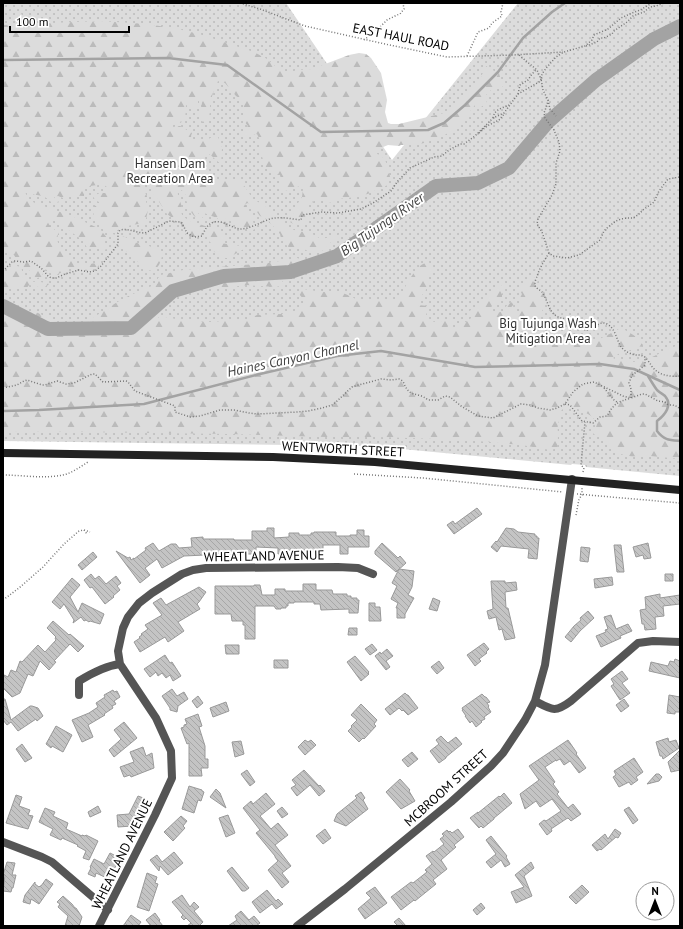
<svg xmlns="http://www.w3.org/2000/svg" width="683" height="929" viewBox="0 0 683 929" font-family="'PT Sans',sans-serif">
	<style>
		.grass { fill: url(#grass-dots) }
		.forest { fill: url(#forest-firs) }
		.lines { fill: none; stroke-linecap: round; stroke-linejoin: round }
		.stream { stroke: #a3a3a3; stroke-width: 2.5 }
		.river { stroke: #a3a3a3; stroke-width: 14 }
		.building { fill: url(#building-back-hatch); stroke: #999 }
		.path { stroke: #777; stroke-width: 1.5; stroke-dasharray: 1 2; stroke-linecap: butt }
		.minor { stroke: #555; stroke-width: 8 }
		.secondary { stroke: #222; stroke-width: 8 }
		.labels { text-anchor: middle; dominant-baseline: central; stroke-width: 4; stroke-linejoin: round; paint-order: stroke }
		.street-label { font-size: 13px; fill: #000; stroke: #fff }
		.park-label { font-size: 13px; fill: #333; stroke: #fff }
		.water-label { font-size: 14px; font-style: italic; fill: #444; stroke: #fff }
	</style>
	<defs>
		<pattern id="grass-dots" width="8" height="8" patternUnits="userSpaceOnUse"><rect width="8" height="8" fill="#dcdcdc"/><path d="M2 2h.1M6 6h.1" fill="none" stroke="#bbb" stroke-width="1.8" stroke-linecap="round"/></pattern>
		<pattern id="forest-firs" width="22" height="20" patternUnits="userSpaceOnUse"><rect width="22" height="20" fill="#dcdcdc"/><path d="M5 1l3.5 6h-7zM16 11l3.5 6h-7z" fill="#bbb"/></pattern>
		<pattern id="building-back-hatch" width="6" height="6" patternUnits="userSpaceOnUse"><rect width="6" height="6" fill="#c4c4c4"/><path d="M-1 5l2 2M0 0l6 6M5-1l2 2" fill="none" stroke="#a7a7a7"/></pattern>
	</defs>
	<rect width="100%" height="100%" fill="#fff"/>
	<!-- grass -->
	<path class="grass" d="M3,3h283l106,157 126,-157h162v473l-94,-9 -1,-2 -13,-1 -1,1 -169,-16 -39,-3 -360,-5z"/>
	<!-- forest -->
	<path class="forest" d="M100,21l47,3 31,5 21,5 55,18 13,7 14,12 7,1 11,-2 13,-1 37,-14 10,-2 7,1 5,4 10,15 6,27 -2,12 3,11 3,1h8l45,-11 16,-13 20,-21 6,-13 4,3 9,4 2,8 2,1 2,3 -3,2 -11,3 -6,6 2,7 -6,4 -6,-2 -7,9 -3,7 -10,8 -14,8 -17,6 -10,2h-13l-2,1 -11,-1 -12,5 1,4 4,1 5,7 1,8 3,6 -2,9c-11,4 -20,10 -31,12 -8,1 -15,1 -23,3 -2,3 -5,3 -9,3l-1,-4 -10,2 -6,5 -1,5 2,11 -4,3 -8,-1 -2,1 -5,-3 -3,-8 7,-1v-4l8,-12 1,-8 -2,-3c-6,1 -10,4 -16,5l-6,-4 2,-8 -1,-4 -9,-2 -6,-7 -6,-19v-9l-2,-4 -12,3 -4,-4 7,-7 -5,-6 1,-19 -8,-5 -11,-13 -7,-2 -5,12 -3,10v8l-2,11 -5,1 -3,-7 2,-14 -4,-2v6l-3,6 -4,-5 -5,-2 -1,15 -5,3h-10l-2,3 5,1 7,-1 12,7 -1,3 1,4 15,1 3,-3 8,-1 4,10 -1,17c-5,-3 -7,-7 -12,-10l-5,3 -2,6c5,8 10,13 17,18l15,-2 7,2 12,18 12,7 16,17 9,6 22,5 9,5 15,-3 4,-2v1l-1,2 -9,6 -5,6 -3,2h-14l-9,-4 -9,1 -5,-4 -4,-6 -1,-4 -7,-8 -8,-8 -5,-2 -6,-8 -6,-5 -3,1c5,9 8,15 10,25l-2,1 -15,-3 -5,-5 -10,-4v2l6,3 6,6 -1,1 -5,-2 -12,-10 -18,-7 -1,2 5,5 1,3h-3c-6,-3 -10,-8 -13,-15 -3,-8 0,-15 -10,-17 -1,6 1,9 3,15 1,4 -1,9 2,12 11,11 36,9 42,21l-1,2 -4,4 21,3 3,3 -16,9c-3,0 -6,0 -7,-3h-3l-8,-7 -2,-2 1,-2h3l-4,-4 -1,-4 -5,-3c-2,1 -5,4 -7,4 -8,2 -13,-7 -14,-13l-14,-10 -11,-17 -4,-3c-2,-10 -2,-14 -12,-20l-2,3 2,7 7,12 -1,5 2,9 -2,9 -3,4 -21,4 -4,3 -7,3 1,1 13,3 12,6 12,3 9,4 4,5c-1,7 -3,12 -9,16l-5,-1 -8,-6 -32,-30 -1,-4 -13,-12 -1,-9 2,-3 4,-2v-2l-4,-2 -2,-4 7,-3h10l-4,-7c-7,-2 -14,-1 -21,2l-1,8 -18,-1 2,5 -10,-4 -4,1 3,4 6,2 -12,-1c-9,-10 -14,-4 -22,-10h-4l4,8 6,3 39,14 26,12 7,9 -3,5 4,6 -6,1 -4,-2 -10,1 -2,-3 -1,-4 -29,-21 -4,-2h-5c1,7 6,10 12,13v2l-1,1 -1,4 2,7 5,3 4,8 3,3 7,5 20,-2 1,2c-6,9 -22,2 -32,3l-2,3 -9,4 -6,-4 -6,-2 -2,8 -5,1 -4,-2 -3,-5 -4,-3 -3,-1 -2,-4 -4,-3 -3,-5 -5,-3 -6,-1v-226z
		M297,258l16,5v5c-7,9 -18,7 -29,8l-3,4 5,5 -11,2 -28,-2 -24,3 -34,1 -15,6 -4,5 -5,8 -6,4 -2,4 2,2 6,-1 16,3 30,2 36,-3 10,-4 25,-1 16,-4 7,-3v-6l-6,-7v-4l4,-1 19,3h19l11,5 7,4 34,-1 7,-2c4,-9 16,-34 26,-35 3,-1 4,0 6,2l1,3 -5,11 2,3 -3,4 -2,7 -5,3 -2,9 10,1v3l-3,9c15,9 15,0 28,1l1,2c-2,3 -6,4 -7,7l3,1 18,-8 3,-3v-3l-4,-1 1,-2 6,-4 29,-24h2v4l-3,6v4c-5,4 -18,11 -8,16l6,-2h5l2,-2 -2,-1c1,-5 6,-6 10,-8h1v2l-4,3 -1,2 3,1 1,3 2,2 2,-1 1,-7 1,-2 -1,-2 2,-2 -2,-2 2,-4 -2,-3 1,-2 1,-6h3l4,3 2,-1v-1l-2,-1 -1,-3 1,-2 5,-1 4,2 -1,4 8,10 -1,15 -5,7 -6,3 -9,1 -2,5 2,5 42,5 10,3 3,4 4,-1 7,4 29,-15 6,1 10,6 8,9c-9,7 -22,4 -30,13l2,1 17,3 10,-1 4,1 4,-4 30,-14v115c-9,-1 -19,-2 -29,-3 -11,0 -24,2 -34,-4 -8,-4 -12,-15 -22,-17l-2,-2c12,-15 -10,-21 -21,-27 -2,1 -6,1 -9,3 -3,2 -1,2 -2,5 0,3 -2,6 -3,10 -1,7 1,15 -1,23l-5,3 -8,-1 -22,-4 -55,-5 -89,-3h-52l-96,-3 -227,-3v-135c6,6 13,11 20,14 4,1 9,1 12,2 12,4 19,11 32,12 21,2 37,-15 54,-24 12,-7 25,-11 37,-17v-5l3,-3 22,-5 85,-7z
		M17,266l4,1 1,3c-1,13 8,11 17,12 4,0 7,1 10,2 -5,6 -13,2 -20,1l-3,4 -4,-2 -19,1v-17l3,2 3,-1 4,-5z"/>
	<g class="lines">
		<!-- stream -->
		<path class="stream" d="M3,60l165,-2 59,7 94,67 107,-2 16,-7 21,-18 33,-33 25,-34 29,-26 13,-9
			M648,376c3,5 6,10 9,14 3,3 6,4 8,6 8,9 0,19 -8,25v10c7,9 12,9 23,10
			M3,411l36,-1 105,-6 116,-30 77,-18 44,-5 94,16 125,-3 34,5 46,21"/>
		<!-- river -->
		<path class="river" d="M3,306l45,23 83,-1 42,-37 51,-15 66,-4 47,-16 99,-70 42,-3 31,-15 39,-46 48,-42 58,-41 26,-13"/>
	</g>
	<!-- building -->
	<path class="building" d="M477,508l5,6 -28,20 -7,-9 6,-4 2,3z
		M267,528h7v10l15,-1v-4h10v2h12v-2h3v-1h22v4h14v-1h7v-5h7v6h5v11h-21v7h-8v-9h-17v7h-9l-4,-1v-1h-23v4h-9v-6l-22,-1v7h-43v2h-8v-1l-21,1 -22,12 -5,-9 -12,9 5,7 -10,8 -24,-32 12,7 2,-1 1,3 3,-2v1l12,-9 -1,-2 8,-5 6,8 12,-7h5l3,4 13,-1 -1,-9 12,-1v2h31v1h18v-9h15z
		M506,528l8,1 4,3 17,2v2h2v2h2l-2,21 -9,-1 1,-9 -28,-3 -4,6 -6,-5 5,-6 1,1z
		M382,543l16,15 2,-2 6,7 -10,9 -21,-18v-3z
		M648,543l3,15 -7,1 -1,-4 -7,2 -3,-10z
		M614,545h7l3,27h-7z
		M581,547l9,1 -2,14 -8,-1z
		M93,552l4,5 -15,13 -4,-5z
		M399,569l15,2 -2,16 -4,8 6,3 -9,16v4h-8v-10h-1l2,-5 -7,-4 6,-13 -5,-3z
		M91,574l4,5 4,-3 7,8 10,-8 5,7 -4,3 3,4 -7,6 1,1 -9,7 -13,-17 -2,1 -6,-8z
		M665,574h8v7h-8z
		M612,577l1,8 -18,3 -1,-9z
		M72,578l8,7 -10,12 8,15 4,-9 22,11 -4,10 -10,-3 -1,1 -3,-2 -2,1 -3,-4 -8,6 1,-3 -10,-16 -4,5 -8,-7z
		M491,581h14v2l11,-1 1,8 -12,2 1,16h2l7,30 -10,2 -3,-11 -3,1 -3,-13 -7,2 -2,-8 6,-2z
		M303,584h13v6h16l1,4h14v2h4v2h6v2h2l-1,13h-9v-4l-28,1 -1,-6h-6v-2h-20v1h-6v3h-2v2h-5v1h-5l-2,-3h-19v33h-10v-14h-2v-4h-11l-1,-7h-16v-28h39v-1h6l2,10h13v-6h10v2h18z
		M199,587l7,5 -7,10 -2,2 3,5 -22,13 6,9 -16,11 -3,-5 -25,15 -6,-10 6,-4 -1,-1 3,-2 -1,-1 7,-5 -3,-4 17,-10 -9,-12 8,-5 5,7z
		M660,594v4l20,-3v9l-17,2 1,10 -9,1 1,12 -11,1 -1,-6h-2l-2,-14 6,-1 -1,-12z
		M433,598l7,3 -3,10 -8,-2z
		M369,603h6v4h5l1,14h-12z
		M588,611l6,7 -14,13 -9,11 -6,-5 9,-11 7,-6 -1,-2z
		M611,615l5,14 12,-5 4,7 -12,5 1,2 -20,9 -5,-11 10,-4 -1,-2 3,-1 -4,-12z
		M53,621l16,14 1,-1 14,12 -6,6 -8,-8 -16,17 2,1 -7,8 -9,-9 -7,15 -5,-2 -8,19 -8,4 -9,-9v-9l1,-4 4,2 3,-7 5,2 4,-11 2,1 16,-17 7,7 11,-12 -1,-2 1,-1 -9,-9z
		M349,628h8v7h-9z
		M484,643l5,6 -3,3 1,1 -8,6 2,2 -6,5 -8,-11z
		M372,644l5,6 -7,5 -5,-6z
		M225,645h14v9h-13z
		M387,649l6,7 -7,5 4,6 -4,3 -11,-14 5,-4 1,2z
		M165,655l5,8 2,-1 9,14 -8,5 -3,-6 -4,3 -4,-5 -4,3 -2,-4 -6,5 -6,-8z
		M355,656l14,16 -1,1 1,1 -8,7 -14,-19z
		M675,659l5,2v17l-31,-7 2,-9 17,4 2,-5 4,1z
		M274,660h14v8h-14z
		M439,661l5,7 -7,6 -6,-7z
		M622,671l6,8 -6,4 8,10 -10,7 -9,-14 3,-2 -3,-5z
		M172,689l5,7 7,-4 4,7 -10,7 -1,6 -7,-2v-2l-8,-12z
		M113,690l1,2 3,-1 3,6 -6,4 2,3 -4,2 1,2 -9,6 1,1 -17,10 5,12 -11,5 -10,-22 17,-7 9,-6 -2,-4 9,-6 -1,-2z
		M405,693l2,2h1l10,13 -10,7 -5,-5 -1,1 -3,-3 -9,7 -5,-6z
		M482,694l3,3h1l4,5 -3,1 2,3 -1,1 3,5 -7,5 1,2 -4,2 1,1 -6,5 -4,-6 -2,2 -5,-7h1l-4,-6h1l-1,-2z
		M669,695l11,2v15h-5v2l-8,-1z
		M198,696l5,7 -6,5 -5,-7z
		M3,699h2l6,21 19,-14h2l6,2 5,8 -6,5 -1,-2 -18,12 -7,-9 -4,3 -4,-5z
		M624,699l5,7 -8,6 -5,-7z
		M226,702l3,9 -16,6 -3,-9z
		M361,704l16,16 -3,4 2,2 -12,13 -1,-1 -4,4 -11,-11 4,-4 -1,-1 6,-6 -6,-5z
		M198,714l4,12 -3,1 6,19v13h3v9h-7l1,8h-13v-33l-2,1 -6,-16 3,-1v-2l3,-1 -2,-5z
		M124,722l13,16 -23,19 -5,-7 10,-9 2,-2 -7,-9z
		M56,726l16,9 -9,17 -11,-6 -1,2 -5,-4z
		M441,736l7,7 8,-6 6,7 -16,13v1l-7,5 -9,-12 9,-7 -3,-4z
		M668,738l1,4 7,-2 3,8 -16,11 -1,-3h-2l-4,-14z
		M305,740l3,2 3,-2 5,5 -11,10 -7,-8z
		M568,740l9,13 -1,1 10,14 -7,5 -9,-12 -6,4 -4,-6 -4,2v-1l-11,7 10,15 -2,2 6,8 -2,2 11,14 5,-4 8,10 -10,7 -3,-3 -2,1 -15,10 1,2 -5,4 -8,-11 5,-4 2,1 15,-10 -9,-12 -12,8 -4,-6 -11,8 -5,-15 19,-14 -10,-14z
		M241,741l3,13 -9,3 -3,-15z
		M22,744l10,14 -7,4 -9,-13z
		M143,747l3,9 6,-3 2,15 -23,9 -1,-2 -6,2 -4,-10 14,-5 -4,-10z
		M680,750v20l-9,2 -3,-10z
		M412,752l6,7 -10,8 -6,-7z
		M634,758l9,14 -7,5 2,3 -7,5 -2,-3 -10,5 -6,-10 3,-2 -2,-4z
		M247,770l8,12 -5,4 -9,-12z
		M304,770l15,16 1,-1 5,6 -6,5 -9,-11 -13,11 -6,-8 5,-3 -4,-5z
		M656,774h3l3,3 -3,4 -12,3z
		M400,779l10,11 -1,1 6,10 -14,8 -15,-17z
		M189,786l13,4v1l2,1 -3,9 -3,-1 -4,13 -12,-4z
		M216,789l4,4 6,15 -16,-11z
		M361,792l4,6 -2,2 5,9 -22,17 -12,-5 3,-7 20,-16 -2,-2z
		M266,793l9,11 -15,12 11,13 7,-6 10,12 -13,10 16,21 -9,7 7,9 -7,6 -14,-18 10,-9 -3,-4v-1l-19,-23 4,-3 -17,-22 8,-7 2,3z
		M504,793l8,10 -13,11 -5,4v1l-11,9 -2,-2 -2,2 -9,-10 8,-6v1l21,-17 1,1z
		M16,795l6,2 -3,9 11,4 -2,5 5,1 -5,13 -22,-6z
		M138,796l8,3 -14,27 -14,1 -1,-12 12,-1z
		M98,806l3,6 -11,5 -2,-5z
		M282,807l6,7 -6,4 -5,-7z
		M629,807l9,13 -5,4 -9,-14z
		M45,808l10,4 -2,4 15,7 -2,6 16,7v-1l3,1 1,-1 12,6 -9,19 -6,-2 3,-7 -9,-5 1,-1 -16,-7 -1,2 -11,-5 3,-6 -14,-7z
		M228,815l7,18 -9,4 -7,-19z
		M181,816l6,5 -4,5 2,2 -12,13 -9,-9z
		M325,829l6,9 -8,6 -7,-8z
		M458,829l6,8 -10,8 2,2 -15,13 6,9 -14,11 3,4 -21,17 -1,-1 -13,10 -10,-13 20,-15 2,1 14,-11 -2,-2 7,-6 -6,-8 7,-5 1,1 10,-8 -4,-5 4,-3 -2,-2 5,-4 2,2 1,-1 2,2z
		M615,829l6,4 -3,5 -2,-1 -15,13 -1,-1 -3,2 -5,-6 13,-11 3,5z
		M491,836l16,20 -1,1 4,7 -5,3 -4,-7 -10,8 -5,-6 10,-8 -10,-14z
		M174,852l9,11 -15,12 -8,-9 -1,5 -9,-11 7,-5 5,7z
		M110,853l10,5 -11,21 -13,-6 -1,4 -7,-3 3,-6 -1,-1 4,-8 10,5z
		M7,862l8,1 -3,12h4l-3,13h-1l-1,4 -8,-1 2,-16h-2z
		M531,862l3,6 -10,8 8,20 -16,7 -5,-11 13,-5 -9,-12z
		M232,867l17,21 -4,3h-3l-15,-20z
		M147,873l10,4 -2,6 3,1 -9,27 -12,-4z
		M46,879l7,5 -14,20 -8,-5 -1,5 -7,-2 2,-7 10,-13v2l4,3 1,-1h1z
		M582,885l7,7 -13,12 -7,-7z
		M375,887l12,16 -22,16 -7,-10 13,-11 -5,-5z
		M267,890l9,11 2,-2 5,5 -7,5 -4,-5 -12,9 -8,-11z
		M182,895l8,12 4,-5 5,5 -5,4 9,11 -4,4h-12l4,-3 -5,-5 -2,2 -3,-3 2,-2 -11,-13z
		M63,896l9,8 3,4h1l6,9 -3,9h-14l3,-10 -10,-9 2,-3 -3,-2z
		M481,903l4,5 -8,7 -4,-5z
		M241,911l8,9 5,-4 6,7 -4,3h-28l9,-6 -2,-4z
		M155,913l5,7 -1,1 4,5h-12l-5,-6z
		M131,915l10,7 -3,4h-15z
		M399,918l7,8h-8l-4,-4z"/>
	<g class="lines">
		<!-- path -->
		<path class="path" d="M240,3l20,6 45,17 80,18 62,13 66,-2 50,-3
			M652,3l-12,7 -8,3 -11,5 -13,11 -14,6 -2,5 -7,6 -21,6 -8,5 -9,10 -5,7 -1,5 2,11 5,10 -1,5 -3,8 1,5 9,12 5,12 1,9 -4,12v21l-4,11 -14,24 -1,5 5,8 7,21 4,3 14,2 12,-3 21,-15 4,-9 4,-4 8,-6 5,-2 6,-1h6l5,-3 5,-5 11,-8 5,-11 9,-12 12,-2
			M364,40l11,-9 5,-4 7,-7 10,-5 3,-1 4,-5 -1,-6
			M586,46l11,-4 3,-4h4l8,-4 2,-3 13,-9 6,-6 11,-4 6,-5 6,-1 8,-3
			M467,56l11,-24 11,-4 3,-5 10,-7 -1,-4 2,-9
			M518,94l2,-9 8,-5 4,-6 4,-4
			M548,100l2,9 6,7
			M493,118c1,-9 10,-10 16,-13
			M479,133l8,-7 12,-6 5,-6
			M549,253c-5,8 -10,16 -12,24 -1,1 -2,5 -2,6 -1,5 4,6 7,9 5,7 7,19 13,23 5,4 12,3 17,6 5,3 9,9 15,9 8,-1 12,-10 20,-6 9,5 9,15 14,23 3,4 11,8 16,8 2,0 4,0 6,1 3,1 6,6 8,9 6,10 18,12 29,11
			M3,271l9,-9 3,-1 9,1 7,-1 10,7 7,8 3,2h5l9,-4 14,-4 10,2 6,-1 6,-5 17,-22v-11l2,-3c9,-2 16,3 25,3l24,-12 11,1 2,1 5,10 7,4 8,-1c3,-6 5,-12 12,-14 10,-2 17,6 26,7 10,0 21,-7 30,-10 10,-3 21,0 31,1l1,-5 20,-3 16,1 23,-4 12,-6 18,-12 6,-9 13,-14 24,-11 8,-1 7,-6 11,-6h4l11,-8 18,-18 11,-5 14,-19 21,-12 2,-3 -4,-9 -18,-15
			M3,388l14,-3 7,-4 3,-1 15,5h3l12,-4 9,3 8,-1 18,-9h3l8,8 23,-1 2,1 7,9 40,15v6l15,5 10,-1 20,-6h14l15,3 8,1 41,-2 10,-1 14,-3 10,-3 4,-3 16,-15 3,-1 26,-7 10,1 8,-1 4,2c7,19 13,9 25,19h10l7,-4 5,1 11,9 17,10 15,2 28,-14 9,1 8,3 12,2 7,-2 8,-4 8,-12 10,-8 11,-2 29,14 8,2 11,-4h3l13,7 7,1 3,3c5,0 8,0 12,4
			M604,388l10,12 3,2
			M631,398v-9l-2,-6 3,-8 6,-4 7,-6v-7
			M565,404l5,1 12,16 11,2 7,-6 7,-1c7,-13 11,-14 24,-18
			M583,472l1,-4 -3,-3 2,-22 2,-21
			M354,474l69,4 140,14
			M3,475c19,0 41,4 60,0 9,-2 17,-8 25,-13
			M577,494l103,9
			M576,515l3,-16 3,-4v-7
			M84,530l3,4
			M3,600l16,-12 24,-21 21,-23 15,-13 5,-1 6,2"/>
		<!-- minor -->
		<path class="minor" d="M79,695v-14c13,-8 26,-15 41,-17
			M535,701l10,-36 27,-186
			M3,842l39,15 10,5 56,48
			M99,926l56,-111 17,-37 -1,-27 -15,-33 -36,-54 -2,-13 5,-23 5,-11 11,-14 13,-10 30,-19 11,-4 13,-2 132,-1 20,1 15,6
			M297,926l48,-37 106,-87 40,-36 12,-13 22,-33 10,-19c17,9 20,12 36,0l67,-58 15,-2 27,1"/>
		<!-- secondary -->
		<path class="secondary" d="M3,453l270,4 102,5 305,28"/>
	</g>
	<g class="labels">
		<!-- street labels -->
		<g class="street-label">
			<text transform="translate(401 37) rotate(11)">EAST HAUL ROAD</text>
			<text transform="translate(343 449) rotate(3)">WENTWORTH STREET</text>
			<text transform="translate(264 556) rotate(-1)">WHEATLAND AVENUE</text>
			<text transform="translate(446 788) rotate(-42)">MCBROOM STREET</text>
			<text transform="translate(122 854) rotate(-64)">WHEATLAND AVENUE</text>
		</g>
		<!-- park labels -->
		<g class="park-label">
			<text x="170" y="163">Hansen Dam<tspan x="170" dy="15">Recreation Area</tspan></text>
			<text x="548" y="323">Big Tujunga Wash<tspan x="548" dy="15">Mitigation Area</tspan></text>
		</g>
		<!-- water labels -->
		<g class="water-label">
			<text transform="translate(382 224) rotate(-35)">Big Tujunga River</text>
			<text transform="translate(293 358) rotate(-12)">Haines Canyon Channel</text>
		</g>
	</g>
	<!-- border -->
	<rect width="683" height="929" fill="none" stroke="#000000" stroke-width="8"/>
	<!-- north arrow -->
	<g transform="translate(655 901)"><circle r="19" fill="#ffffff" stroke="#999999"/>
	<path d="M0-3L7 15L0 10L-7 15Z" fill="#000000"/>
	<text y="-6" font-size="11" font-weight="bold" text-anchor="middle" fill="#000000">N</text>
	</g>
	<!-- scale -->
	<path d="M10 26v6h119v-6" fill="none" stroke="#000000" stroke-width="2"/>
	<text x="16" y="26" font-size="12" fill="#000000" stroke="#ffffff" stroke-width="3" paint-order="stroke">100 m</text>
</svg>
